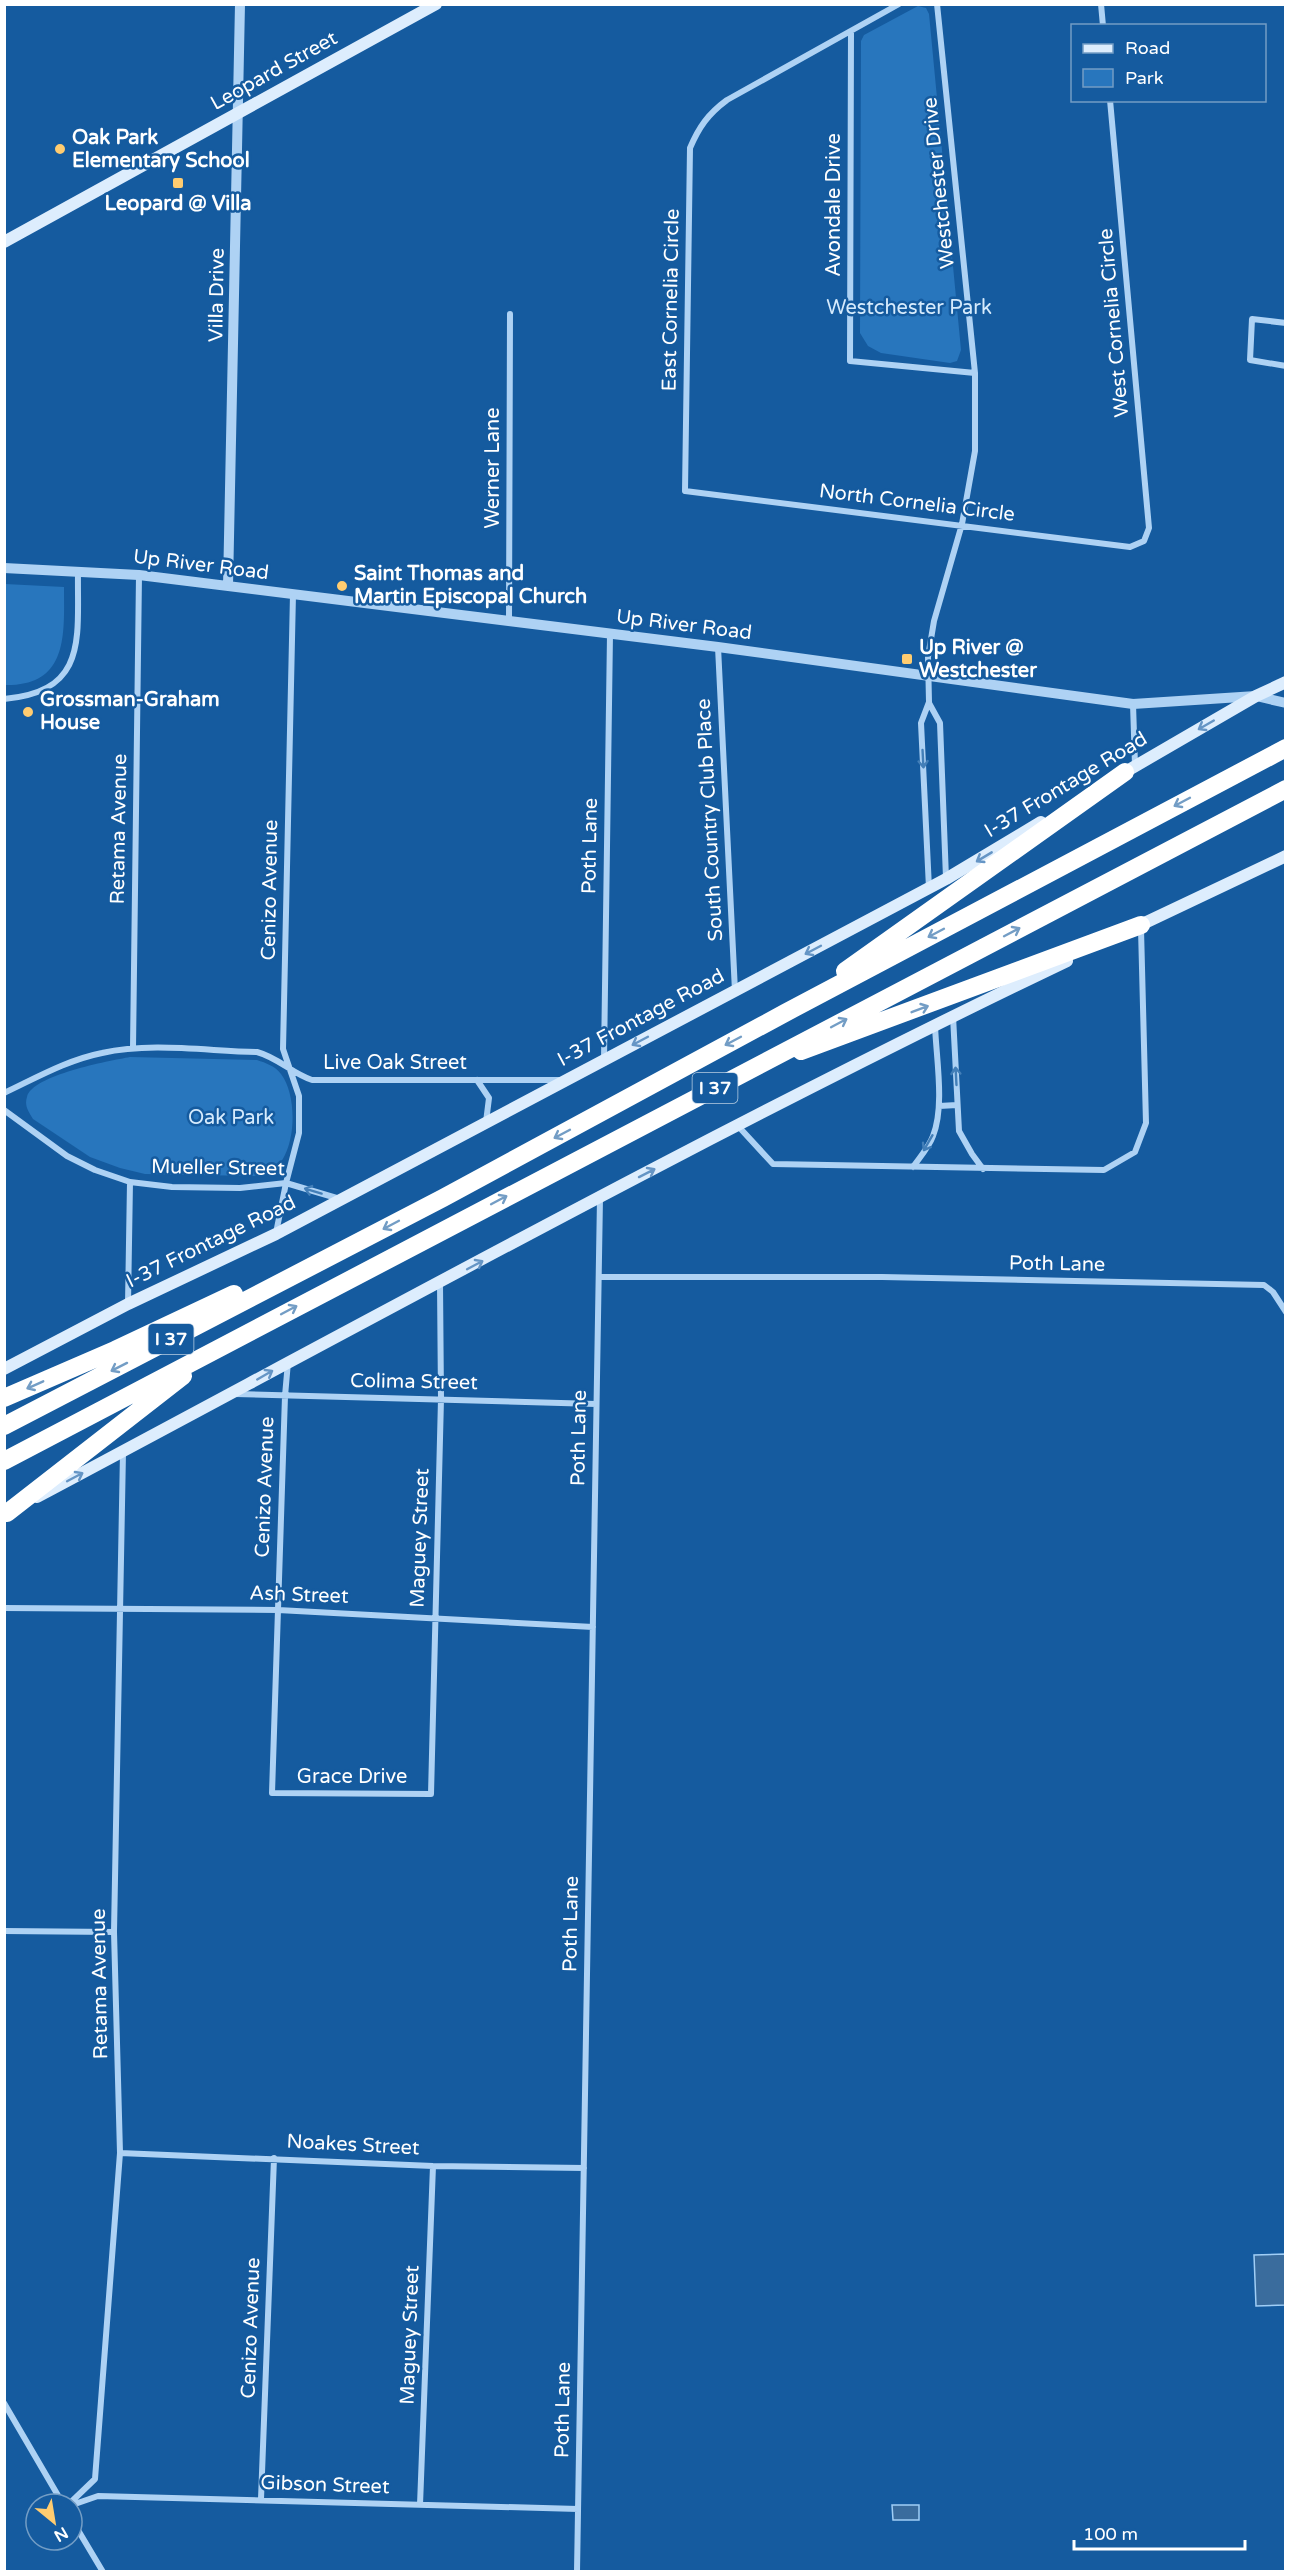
<svg xmlns="http://www.w3.org/2000/svg" width="1290" height="2576" viewBox="0 0 1290 2576" font-family="'Varela Round',sans-serif">
	<style>
		.green { fill: #2876bd }
		.water { fill: #3a6c9d; stroke: #a0cef6; stroke-width: 1.5 }
		.lines { fill: none; stroke-linecap: round; stroke-linejoin: round }
		.minor { stroke: #aed2f4; stroke-width: 6 }
		.tertiary { stroke: #aed2f4; stroke-width: 10 }
		.secondary { stroke: #ddedfd; stroke-width: 12 }
		.motorway { stroke: #fff; stroke-width: 18 }
		.oneway { stroke: #6595c5 }
		.oneway2 { stroke: #437fb8 }
		.oneway3 { stroke: #739dc5 }
		.poi-dot { fill: #ffcc70; stroke: #155b9f; stroke-width: 2 }
		.labels { text-anchor: middle; dominant-baseline: central; stroke-width: 5; stroke-linejoin: round; paint-order: stroke }
		.shield { fill: #155b9f; stroke: #b9cee2; stroke-width: 1.5 }
		.shield-label { font-size: 18px; font-weight: bold; fill: #fff }
		.street-label { font-size: 20px; fill: #fff; stroke: #155b9f }
		.poi-label { font-size: 20px; font-weight: bold; fill: #fff; stroke: #155b9f; text-anchor: start }
		.park-label { font-size: 20px; fill: #d6ebfd; stroke: #155b9f }
	</style>
	<rect width="100%" height="100%" fill="#155b9f"/>
	<!-- green -->
	<path class="green" d="M918,6l8,2 3,6 32,336 -4,11 -7,2 -69,-10 -13,-7 -8,-13 1,-292 3,-6z
		M5,584l59,3c0,47 5,99 -59,98z
		M130,1057l127,3c9,3 18,6 24,14 18,23 16,86 -13,99 -4,2 -10,2 -14,3l-109,-2 -25,-6 -30,-11 -57,-38c-4,-7 -9,-13 -6,-22 5,-22 82,-36 103,-40z"/>
	<!-- water -->
	<path class="water" d="M1285,2254v51l-29,1 -2,-51z
		M892,2505h27v15h-26z"/>
	<g class="lines">
		<!-- minor -->
		<path class="minor" d="M899,4l-172,96c-19,14 -28,27 -37,48l-5,343 445,56 14,-6 5,-13 -39,-428
			M1101,4l2,22
			M851,31l-1,330 125,12
			M1286,323l-34,-4 -2,41 36,6
			M509,621l1,-307
			M718,647l17,344
			M4,699c85,-7 73,-63 74,-127
			M929,703l11,20 6,155
			M1133,704l2,61
			M929,888l-8,-165 8,-21 -1,-45 6,-36 28,-97 13,-73v-78l-38,-369
			M953,1016l6,115 13,23 11,15
			M133,1048l6,-473
			M604,1059l6,-425
			M477,1080l12,18 -3,24
			M4,1093c32,-15 63,-33 98,-40 49,-11 105,-2 155,-1 22,6 34,21 55,28h249
			M939,1106l18,-1
			M4,1110l63,46 28,14 35,12 42,5 68,1 46,-5 54,16
			M738,1126l35,38 331,6 31,-18 11,-29 -5,-194
			M913,1167c7,-10 16,-20 20,-31 12,-30 3,-79 2,-111
			M276,1233l10,-50 13,-50v-37l-16,-47 10,-455
			M599,1277h283l382,8 9,7 13,20
			M128,1304l2,-122
			M288,1362l-3,34 -13,397 159,1 10,-395 -1,-115
			M235,1394l361,10
			M4,1608l274,2 315,17
			M4,1931l110,1
			M120,2153l313,13 151,2
			M4,2403l59,101
			M261,2499l13,-341
			M69,2504l26,-25 25,-326 -6,-221 9,-480
			M72,2505l26,-9 480,13
			M420,2505l13,-339
			M72,2520l31,52
			M577,2572l23,-1374"/>
		<!-- tertiary -->
		<path class="tertiary" d="M4,568l135,7 579,72 415,57 123,-8 30,7
			M228,586l12,-582"/>
		<!-- secondary -->
		<path class="secondary" d="M4,242l432,-238
			M1120,775l136,-79 30,-14
			M1134,928l152,-72
			M4,1369l124,-65 148,-70 670,-355 95,-57
			M37,1497c342,-182 681,-369 1030,-536"/>
		<!-- motorway -->
		<path class="motorway" d="M845,971l280,-199
			M801,1051l340,-126
			M4,1398l111,-48 119,-56
			M4,1426l439,-228 342,-185 501,-265
			M4,1461l1282,-672
			M7,1513l176,-137"/>
	</g>
	<!-- one-way arrows -->
	<defs><path id="oneway-shaft" d="M-6 0H5M1.5-3L5.5 0L1.5 3" fill="none" stroke-width="1.6" stroke-linecap="round" stroke-linejoin="round" transform="scale(1.5)"/></defs>
	<g class="oneway">
		<use href="#oneway-shaft" transform="translate(1206 725) rotate(150)"/>
		<use href="#oneway-shaft" transform="translate(984 857) rotate(149)"/>
		<use href="#oneway-shaft" transform="translate(813 950) rotate(152)"/>
		<use href="#oneway-shaft" transform="translate(640 1041) rotate(152)"/>
		<use href="#oneway-shaft" transform="translate(647 1173) rotate(-27)"/>
		<use href="#oneway-shaft" transform="translate(475 1265) rotate(-28)"/>
		<use href="#oneway-shaft" transform="translate(265 1375) rotate(-30)"/>
		<use href="#oneway-shaft" transform="translate(75 1477) rotate(-28)"/>
	</g>
	<g class="oneway2">
		<use href="#oneway-shaft" transform="translate(923 759) rotate(87)"/>
		<use href="#oneway-shaft" transform="translate(956 1076) rotate(-93)"/>
		<use href="#oneway-shaft" transform="translate(928 1143) rotate(120)"/>
		<use href="#oneway-shaft" transform="translate(313 1191) rotate(-163)"/>
	</g>
	<g class="oneway3">
		<use href="#oneway-shaft" transform="translate(1182 802) rotate(152)"/>
		<use href="#oneway-shaft" transform="translate(1012 932) rotate(-28)"/>
		<use href="#oneway-shaft" transform="translate(936 933) rotate(152)"/>
		<use href="#oneway-shaft" transform="translate(920 1009) rotate(-21)"/>
		<use href="#oneway-shaft" transform="translate(839 1023) rotate(-28)"/>
		<use href="#oneway-shaft" transform="translate(733 1041) rotate(152)"/>
		<use href="#oneway-shaft" transform="translate(562 1134) rotate(152)"/>
		<use href="#oneway-shaft" transform="translate(499 1200) rotate(-28)"/>
		<use href="#oneway-shaft" transform="translate(391 1225) rotate(152)"/>
		<use href="#oneway-shaft" transform="translate(289 1310) rotate(-28)"/>
		<use href="#oneway-shaft" transform="translate(119 1367) rotate(153)"/>
		<use href="#oneway-shaft" transform="translate(35 1385) rotate(156)"/>
	</g>
	<!-- markers -->
	<g class="poi-dot">
		<circle cx="60" cy="149" r="6"/>
		<rect x="172" y="177" width="12" height="12" rx="3"/>
		<circle cx="342" cy="586" r="6"/>
		<rect x="901" y="653" width="12" height="12" rx="3"/>
		<circle cx="28" cy="712" r="6"/>
	</g>
	<g class="labels">
		<!-- shield labels -->
		<g class="shield">
			<rect x="692.5" y="1073" width="45" height="30" rx="4.5"/>
			<rect x="148.5" y="1324" width="45" height="30" rx="4.5"/>
		</g>
		<g class="shield-label">
			<text x="715" y="1088">I 37</text>
			<text x="171" y="1339">I 37</text>
		</g>
		<!-- street labels -->
		<g class="street-label">
			<text transform="translate(274 71) rotate(-29)">Leopard Street</text>
			<text transform="translate(939 183) rotate(-96)">Westchester Drive</text>
			<text transform="translate(834 205) rotate(-90)">Avondale Drive</text>
			<text transform="translate(217 295) rotate(-89)">Villa Drive</text>
			<text transform="translate(671 300) rotate(-89)">East Cornelia Circle</text>
			<text transform="translate(1114 323) rotate(-95)">West Cornelia Circle</text>
			<text transform="translate(493 468) rotate(-90)">Werner Lane</text>
			<text transform="translate(917 503) rotate(7)">North Cornelia Circle</text>
			<text transform="translate(201 565) rotate(7)">Up River Road</text>
			<text transform="translate(684 625) rotate(7)">Up River Road</text>
			<text transform="translate(1066 785) rotate(-31)">I-37 Frontage Road</text>
			<text transform="translate(710 820) rotate(-93)">South Country Club Place</text>
			<text transform="translate(119 829) rotate(-89)">Retama Avenue</text>
			<text transform="translate(590 846) rotate(-89)">Poth Lane</text>
			<text transform="translate(270 890) rotate(-89)">Cenizo Avenue</text>
			<text transform="translate(641 1018) rotate(-28)">I-37 Frontage Road</text>
			<text x="395" y="1063">Live Oak Street</text>
			<text transform="translate(218 1168) rotate(1)">Mueller Street</text>
			<text transform="translate(211 1242) rotate(-26)">I-37 Frontage Road</text>
			<text transform="translate(1057 1264) rotate(1)">Poth Lane</text>
			<text transform="translate(414 1382) rotate(1)">Colima Street</text>
			<text transform="translate(579 1438) rotate(-89)">Poth Lane</text>
			<text transform="translate(265 1487) rotate(-88)">Cenizo Avenue</text>
			<text transform="translate(420 1538) rotate(-88)">Maguey Street</text>
			<text transform="translate(299 1595) rotate(2)">Ash Street</text>
			<text x="352" y="1777">Grace Drive</text>
			<text transform="translate(571 1924) rotate(-89)">Poth Lane</text>
			<text transform="translate(100 1984) rotate(-91)">Retama Avenue</text>
			<text transform="translate(353 2145) rotate(3)">Noakes Street</text>
			<text transform="translate(251 2328) rotate(-88)">Cenizo Avenue</text>
			<text transform="translate(410 2335) rotate(-88)">Maguey Street</text>
			<text transform="translate(563 2410) rotate(-89)">Poth Lane</text>
			<text transform="translate(325 2485) rotate(2)">Gibson Street</text>
		</g>
		<!-- poi labels -->
		<g class="poi-label">
			<text x="72" y="138">Oak Park<tspan x="72" dy="23">Elementary School</tspan></text>
			<text x="178" y="204" text-anchor="middle">Leopard @ Villa</text>
			<text x="354" y="574">Saint Thomas and<tspan x="354" dy="23">Martin Episcopal Church</tspan></text>
			<text x="919" y="648">Up River @<tspan x="919" dy="23">Westchester</tspan></text>
			<text x="40" y="700">Grossman-Graham<tspan x="40" dy="23">House</tspan></text>
		</g>
		<!-- park labels -->
		<g class="park-label">
			<text x="909" y="308">Westchester Park</text>
			<text x="231" y="1118">Oak Park</text>
		</g>
	</g>
	<!-- border -->
	<rect width="1290" height="2576" fill="none" stroke="#ffffff" stroke-width="12"/>
	<!-- legend -->
	<rect x="1071" y="24" width="195" height="78" fill="#155b9f" stroke="#739dc5" stroke-width="1.5"/>
	<rect x="1083" y="44" width="30" height="9" fill="#ddedfd" stroke="#739dc5" stroke-width="1.5"/>
	<text x="1125" y="54" font-size="18" fill="#ffffff">Road</text>
	<rect x="1083" y="69" width="30" height="18" fill="#2876bd" stroke="#739dc5" stroke-width="1.5"/>
	<text x="1125" y="84" font-size="18" fill="#ffffff">Park</text>
	<!-- north arrow -->
	<g transform="translate(54 2522) rotate(150)"><circle r="28" fill="#155b9f" stroke="#739dc5" stroke-width="1.5"/>
	<path d="M0-4.5L10 22L0 15L-10 22Z" fill="#ffcc70"/>
	<text y="-9" font-size="16" font-weight="bold" text-anchor="middle" fill="#ffffff">N</text>
	</g>
	<!-- scale -->
	<path d="M1074 2540v9h171v-9" fill="none" stroke="#ffffff" stroke-width="3"/>
	<text x="1083" y="2540" font-size="18" fill="#ffffff" stroke="#155b9f" stroke-width="4.5" paint-order="stroke">100 m</text>
</svg>
